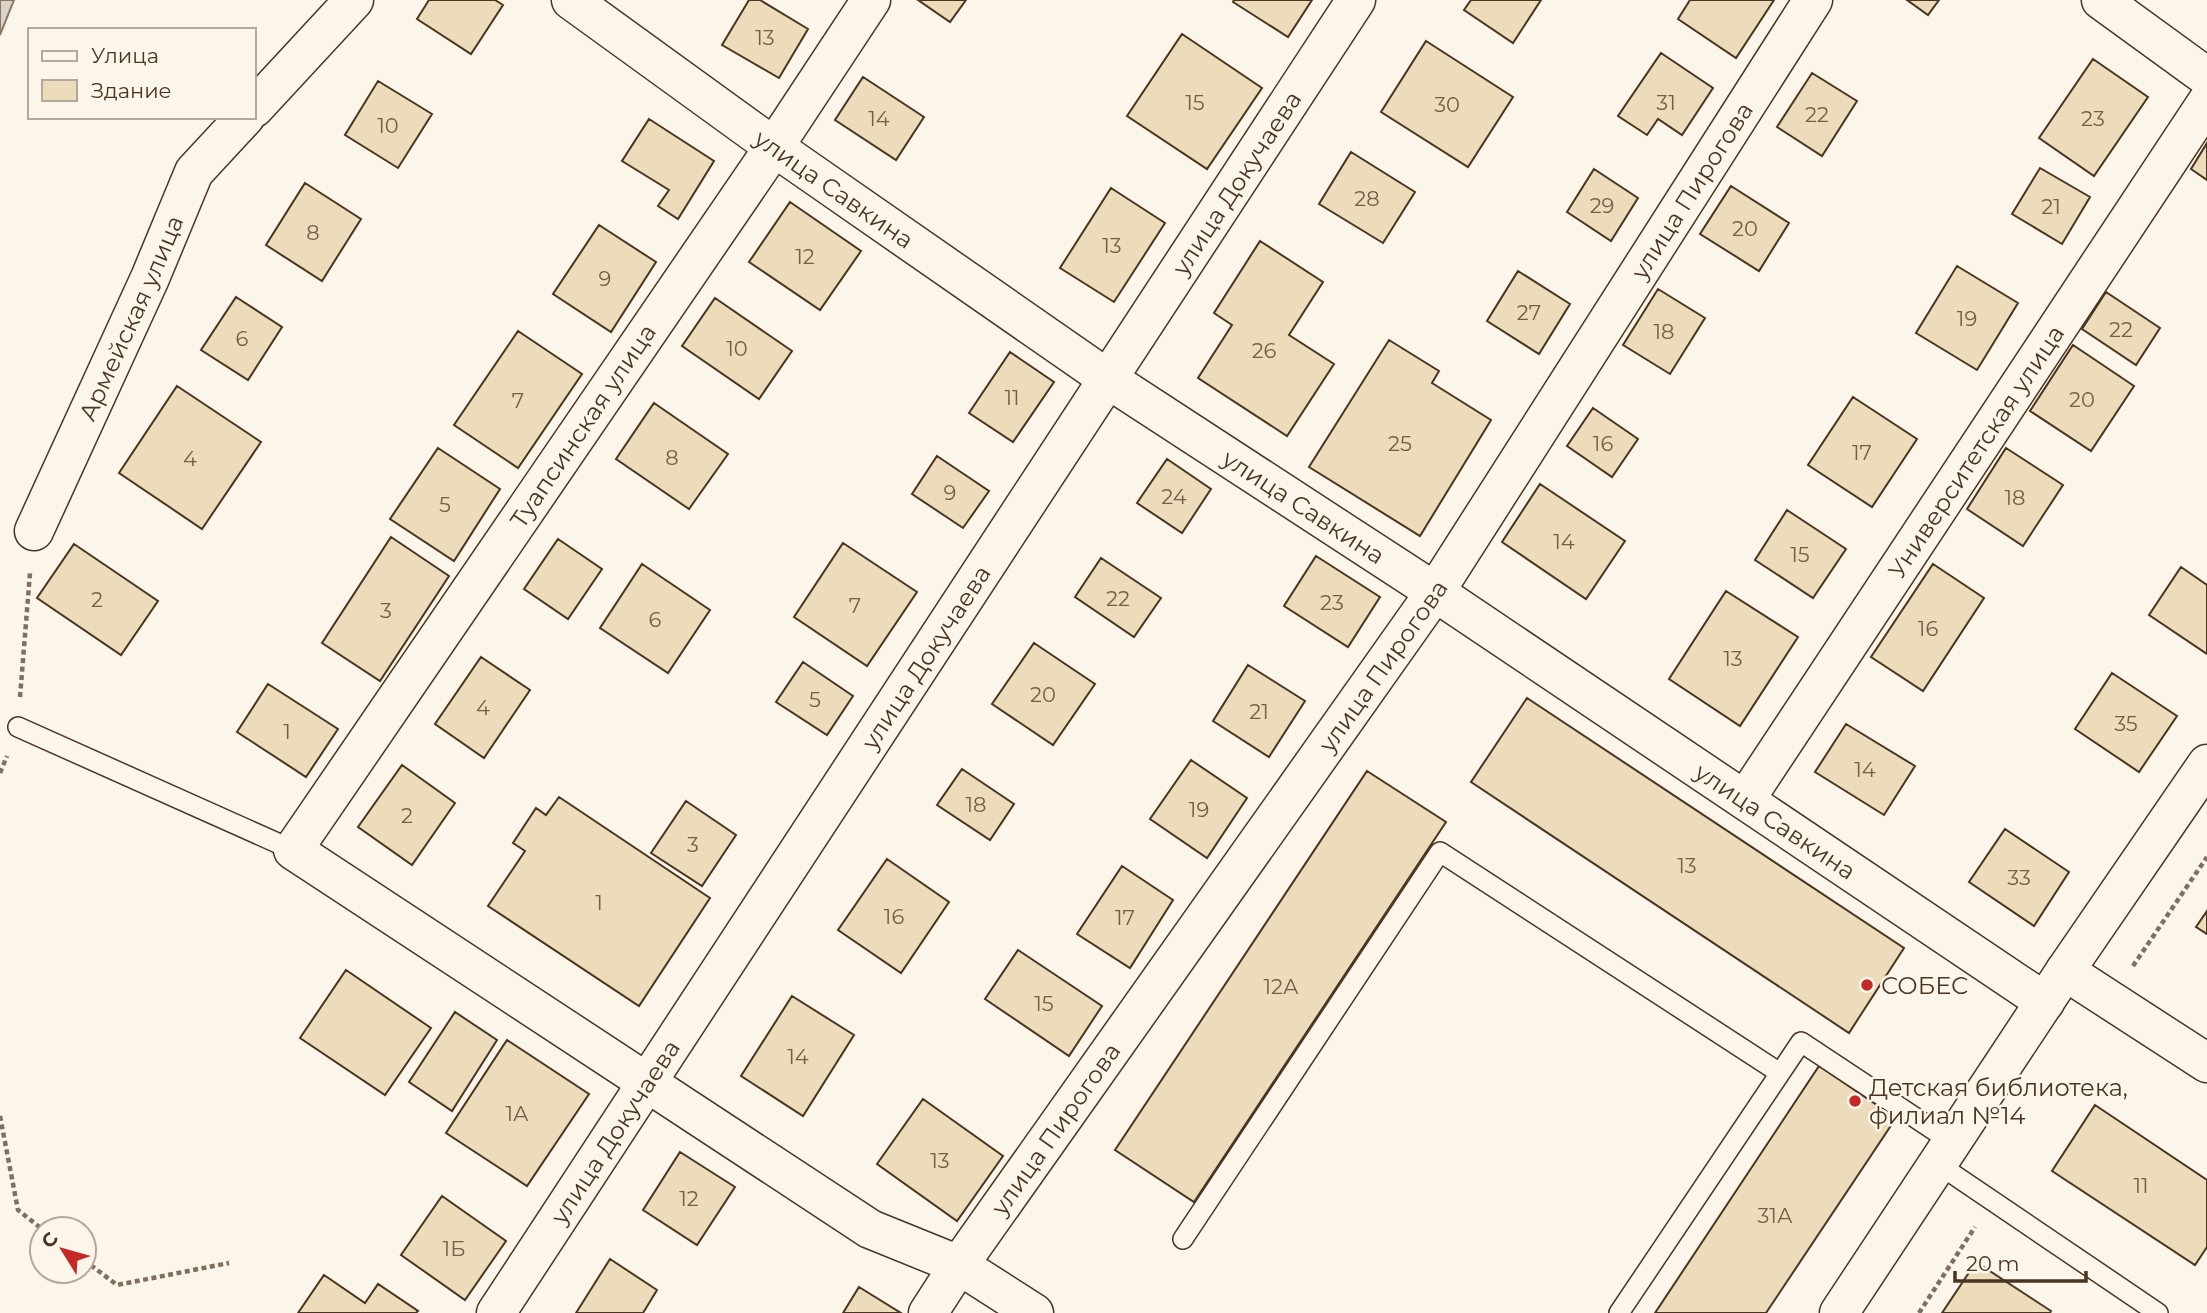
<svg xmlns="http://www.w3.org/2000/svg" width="2207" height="1313" viewBox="0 0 2207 1313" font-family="Montserrat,sans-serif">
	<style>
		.water { fill: #dcd4c6; stroke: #887966; stroke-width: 2 }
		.building { fill: #ecdcbc; stroke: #4a3520; stroke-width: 2 }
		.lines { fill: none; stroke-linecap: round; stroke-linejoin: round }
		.service-casing { stroke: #4a3520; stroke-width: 22 }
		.minor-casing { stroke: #4a3520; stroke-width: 41 }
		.path { stroke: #7f6f5c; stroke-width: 4.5; stroke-dasharray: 5 3.5; stroke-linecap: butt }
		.service { stroke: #fbf6e9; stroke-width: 19 }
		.minor { stroke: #fbf6e9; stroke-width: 38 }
		.poi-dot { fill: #c62828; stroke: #fbf6e9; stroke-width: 2.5 }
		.labels { text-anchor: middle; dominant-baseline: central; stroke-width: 5; stroke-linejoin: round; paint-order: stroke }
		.number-label { font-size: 21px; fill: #725f47 }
		.street-label { font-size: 24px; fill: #4a3520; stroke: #fbf6e9 }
		.poi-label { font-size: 24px; fill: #4a3520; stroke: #fbf6e9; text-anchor: start }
	</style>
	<rect width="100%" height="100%" fill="#fbf6e9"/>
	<!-- water -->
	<path class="water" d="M0,0h14l-14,35z"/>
	<!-- building -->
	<path class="building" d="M429,0h66l8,5 -32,49 -54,-35z
		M749,0h11l48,29 -29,49 -57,-33z
		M918,0h48l-16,22z
		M1234,0h78l-24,37 -55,-35z
		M1471,0h70l-28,43 -49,-33z
		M1690,0h84l-38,58 -58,-39z
		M1907,0h32l-11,15z
		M1182,34l80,54 -55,81 -80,-53z
		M1426,41l87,56 -45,70 -87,-55z
		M1661,53l52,35 -31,47 -24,-16 -11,16 -29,-19z
		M2093,59l55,38 -54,79 -55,-38z
		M1812,73l45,28 -35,55 -45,-29z
		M863,77l61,40 -28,43 -61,-40z
		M378,81l54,33 -34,54 -53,-33z
		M649,119l65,42 -36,58 -20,-13 11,-16 -47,-29z
		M2207,143v37l-16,-11z
		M1351,152l64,40 -32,51 -64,-39z
		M2040,168l50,29 -28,47 -50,-30z
		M1594,169l44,29 -27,43 -44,-29z
		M305,183l56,36 -39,62 -56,-36z
		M1731,186l58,37 -30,48 -59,-37z
		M1111,188l54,35 -51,79 -54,-34z
		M790,202l71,49 -41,59 -71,-48z
		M599,225l57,37 -45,70 -58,-38z
		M1260,241l63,41 -34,53 45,29 -47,72 -89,-58 34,-53 -18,-12z
		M1957,266l61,37 -41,67 -61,-37z
		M1518,271l52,33 -31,50 -52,-33z
		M1658,289l47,29 -35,56 -47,-29z
		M2106,292l54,36 -24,37 -54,-36z
		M236,297l46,30 -34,53 -47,-30z
		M715,298l77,53 -33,48 -77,-53z
		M518,331l64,43 -64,94 -64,-43z
		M1389,340l50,31 -7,12 59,37 -71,116 -111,-69z
		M2073,345l61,41 -43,65 -61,-40z
		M1010,352l44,30 -41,60 -44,-29z
		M177,386l84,56 -59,87 -83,-56z
		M1853,397l64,42 -45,68 -64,-42z
		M654,403l74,51 -39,55 -73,-50z
		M1593,408l45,31 -26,38 -45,-31z
		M438,448l62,41 -46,72 -64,-42z
		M2006,448l57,37 -40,61 -56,-37z
		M937,456l52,35 -26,37 -51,-34z
		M1167,459l44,30 -29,44 -45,-30z
		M1540,484l85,57 -39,58 -84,-57z
		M1787,510l59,39 -33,49 -58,-38z
		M391,537l58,39 -69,105 -58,-38z
		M558,539l44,30 -34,50 -44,-30z
		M843,543l74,49 -50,74 -73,-49z
		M74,544l84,57 -37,54 -84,-57z
		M1316,556l64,41 -32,50 -64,-41z
		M1101,558l60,40 -27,39 -59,-40z
		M642,564l68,46 -42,63 -68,-45z
		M1933,564l51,34 -61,93 -52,-34z
		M2181,567l26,18v69l-58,-39z
		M1726,591l72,46 -58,89 -71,-47z
		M1034,643l61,41 -42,61 -61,-41z
		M481,657l49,33 -46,68 -49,-34z
		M803,662l50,34 -26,39 -51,-33z
		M1248,665l57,36 -36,56 -56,-36z
		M2112,673l65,43 -38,56 -64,-43z
		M268,684l70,45 -32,48 -69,-45z
		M1527,698l377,250 -55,85 -378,-251z
		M1846,724l69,42 -31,49 -69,-43z
		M1191,760l56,38 -40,60 -57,-39z
		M402,765l53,38 -43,62 -54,-38z
		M962,769l52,35 -24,36 -53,-35z
		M1367,771l79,51 -252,380 -79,-52z
		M559,797l151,101 -71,108 -151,-100 37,-55 -12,-8 23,-35 10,7z
		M686,801l50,34 -34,51 -51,-33z
		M2005,829l64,43 -35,54 -65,-44z
		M887,859l62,43 -48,71 -63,-43z
		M1122,866l51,34 -43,68 -53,-34z
		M2207,911v23l-11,-7z
		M1018,950l84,56 -33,50 -84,-57z
		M346,970l85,58 -46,67 -85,-57z
		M792,996l62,39 -51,81 -62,-40z
		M455,1012l42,28 -45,71 -43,-29z
		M507,1040l82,54 -62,92 -81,-53z
		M1819,1066l77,52 -130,195h-111z
		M923,1099l80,57 -46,65 -80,-57z
		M2095,1105l112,75v67l-12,18 -143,-94z
		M680,1152l55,35 -38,58 -54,-35z
		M442,1196l64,45 -41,59 -64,-45z
		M610,1259l47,31 -14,23h-67z
		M1976,1262l75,49 -1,2h-108z
		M324,1275l41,28 13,-19 40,27 -2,2h-118z
		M859,1287l42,26h-58z"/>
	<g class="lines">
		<defs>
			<path id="service" d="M18,727l275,123
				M1938,1164l220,149
				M1183,1239l257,-387 340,221
				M1619,1313l182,-271 151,100"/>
			<g id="minor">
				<path id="s1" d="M571,0l203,147 334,232 327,213 610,410"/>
				<path d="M871,0l-97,147 -481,703 577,379 89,36 75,48"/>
				<path d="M2101,0l106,77"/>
				<path d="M254,108l100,-108"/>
				<path id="s2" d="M34,531l116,-253 44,-106 51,-55"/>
				<path id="s3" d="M1745,800l462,-698"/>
				<path d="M2065,971l142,92"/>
				<path id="s4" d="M496,1313l860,-1313"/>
				<path id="s5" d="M928,1313l31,-48 476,-673 378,-592"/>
				<path d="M1839,1313l226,-342 142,-207"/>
			</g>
		</defs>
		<!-- service casing -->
		<use href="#service" class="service-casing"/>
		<!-- minor casing -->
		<use href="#minor" class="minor-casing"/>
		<!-- path -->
		<path class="path" d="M20,697l10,-124
			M0,773l7,-17
			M2133,966l74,-109
			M0,1116l18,94 24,19
			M84,1260l33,25 112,-22
			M1919,1313l56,-86"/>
		<!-- service -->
		<use href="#service" class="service"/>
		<!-- minor -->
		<use href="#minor" class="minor"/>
	</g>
	<!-- markers -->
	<g class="poi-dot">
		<circle cx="1867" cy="985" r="7"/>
		<circle cx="1855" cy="1101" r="7"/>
	</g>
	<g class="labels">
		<!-- number labels -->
		<g class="number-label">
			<text x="765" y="37">13</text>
			<text x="1195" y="102">15</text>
			<text x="1666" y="102">31</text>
			<text x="1447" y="104">30</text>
			<text x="1817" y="114">22</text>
			<text x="879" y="118">14</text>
			<text x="2093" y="118">23</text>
			<text x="388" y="125">10</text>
			<text x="1367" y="198">28</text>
			<text x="1602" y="205">29</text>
			<text x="2051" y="206">21</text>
			<text x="1745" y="228">20</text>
			<text x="313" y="232">8</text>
			<text x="1112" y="245">13</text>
			<text x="805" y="256">12</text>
			<text x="605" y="278">9</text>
			<text x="1529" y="312">27</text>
			<text x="1967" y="318">19</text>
			<text x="2121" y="329">22</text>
			<text x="1664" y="331">18</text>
			<text x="242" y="338">6</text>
			<text x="737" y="348">10</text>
			<text x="1264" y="350">26</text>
			<text x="1012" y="397">11</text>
			<text x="2082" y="399">20</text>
			<text x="518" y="400">7</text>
			<text x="1400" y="443">25</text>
			<text x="1603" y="443">16</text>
			<text x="1862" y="452">17</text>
			<text x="672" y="457">8</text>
			<text x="190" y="458">4</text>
			<text x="950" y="492">9</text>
			<text x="1174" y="496">24</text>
			<text x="2015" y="497">18</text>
			<text x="445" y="504">5</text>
			<text x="1564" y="541">14</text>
			<text x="1800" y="554">15</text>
			<text x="1118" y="598">22</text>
			<text x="97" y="599">2</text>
			<text x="1332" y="602">23</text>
			<text x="855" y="605">7</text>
			<text x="386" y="610">3</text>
			<text x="655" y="619">6</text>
			<text x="1928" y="628">16</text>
			<text x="1733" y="658">13</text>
			<text x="1043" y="694">20</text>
			<text x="815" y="699">5</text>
			<text x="483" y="707">4</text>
			<text x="1259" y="711">21</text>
			<text x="2126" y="723">35</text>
			<text x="287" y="731">1</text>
			<text x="1865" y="769">14</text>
			<text x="976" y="804">18</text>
			<text x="1199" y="809">19</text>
			<text x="407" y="815">2</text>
			<text x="693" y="844">3</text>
			<text x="1687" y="865">13</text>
			<text x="2019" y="877">33</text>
			<text x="599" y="902">1</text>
			<text x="894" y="916">16</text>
			<text x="1125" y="917">17</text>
			<text x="1281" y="986">12А</text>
			<text x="1044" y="1003">15</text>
			<text x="798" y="1056">14</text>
			<text x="517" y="1113">1А</text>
			<text x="940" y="1160">13</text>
			<text x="2141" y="1185">11</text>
			<text x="689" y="1198">12</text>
			<text x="1775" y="1215">31А</text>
			<text x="454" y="1248">1Б</text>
		</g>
		<!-- street labels -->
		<g class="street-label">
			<text stroke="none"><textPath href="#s4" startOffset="1351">улица Докучаева</textPath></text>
			<text stroke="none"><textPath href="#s1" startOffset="324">улица Савкина</textPath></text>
			<text stroke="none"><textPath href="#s5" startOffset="1358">улица Пирогова</textPath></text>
			<text stroke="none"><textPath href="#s2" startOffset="234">Армейская улица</textPath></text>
			<text transform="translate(583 426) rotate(-56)">Туапсинская улица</text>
			<text stroke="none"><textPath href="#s3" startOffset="418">Университетская улица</textPath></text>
			<text stroke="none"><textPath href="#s1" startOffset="891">улица Савкина</textPath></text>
			<text stroke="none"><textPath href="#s4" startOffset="784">улица Докучаева</textPath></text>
			<text stroke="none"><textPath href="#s5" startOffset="791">улица Пирогова</textPath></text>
			<text stroke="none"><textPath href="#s1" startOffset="1458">улица Савкина</textPath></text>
			<text stroke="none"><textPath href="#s5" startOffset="224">улица Пирогова</textPath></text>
			<text stroke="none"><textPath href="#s4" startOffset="217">улица Докучаева</textPath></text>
		</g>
		<!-- poi labels -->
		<g class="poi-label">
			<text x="1881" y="985">СОБЕС</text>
			<text x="1869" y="1087">Детская библиотека,<tspan x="1869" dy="28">филиал №14</tspan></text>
		</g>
	</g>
	<!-- legend -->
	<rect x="28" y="28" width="228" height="91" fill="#fbf6e9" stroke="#b4a999" stroke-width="2"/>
	<rect x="42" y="51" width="35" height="10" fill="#fbf6e9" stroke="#b4a999" stroke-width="2"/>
	<text x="91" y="63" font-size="21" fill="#4a3520">Улица</text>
	<rect x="42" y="80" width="35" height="21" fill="#ecdcbc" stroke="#b4a999" stroke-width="2"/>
	<text x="91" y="98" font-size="21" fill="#4a3520">Здание</text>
	<!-- north arrow -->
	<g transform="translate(63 1250) rotate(307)"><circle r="33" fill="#fbf6e9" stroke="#b4a999" stroke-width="2"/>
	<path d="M0-5L12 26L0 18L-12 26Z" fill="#c62828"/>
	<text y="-10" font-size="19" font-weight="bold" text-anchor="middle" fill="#4a3520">С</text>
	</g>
	<!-- scale -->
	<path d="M1955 1271v10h131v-10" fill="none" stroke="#4a3520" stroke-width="3.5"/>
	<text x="1966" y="1271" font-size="21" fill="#4a3520" stroke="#fbf6e9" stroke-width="5" paint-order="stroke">20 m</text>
</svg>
